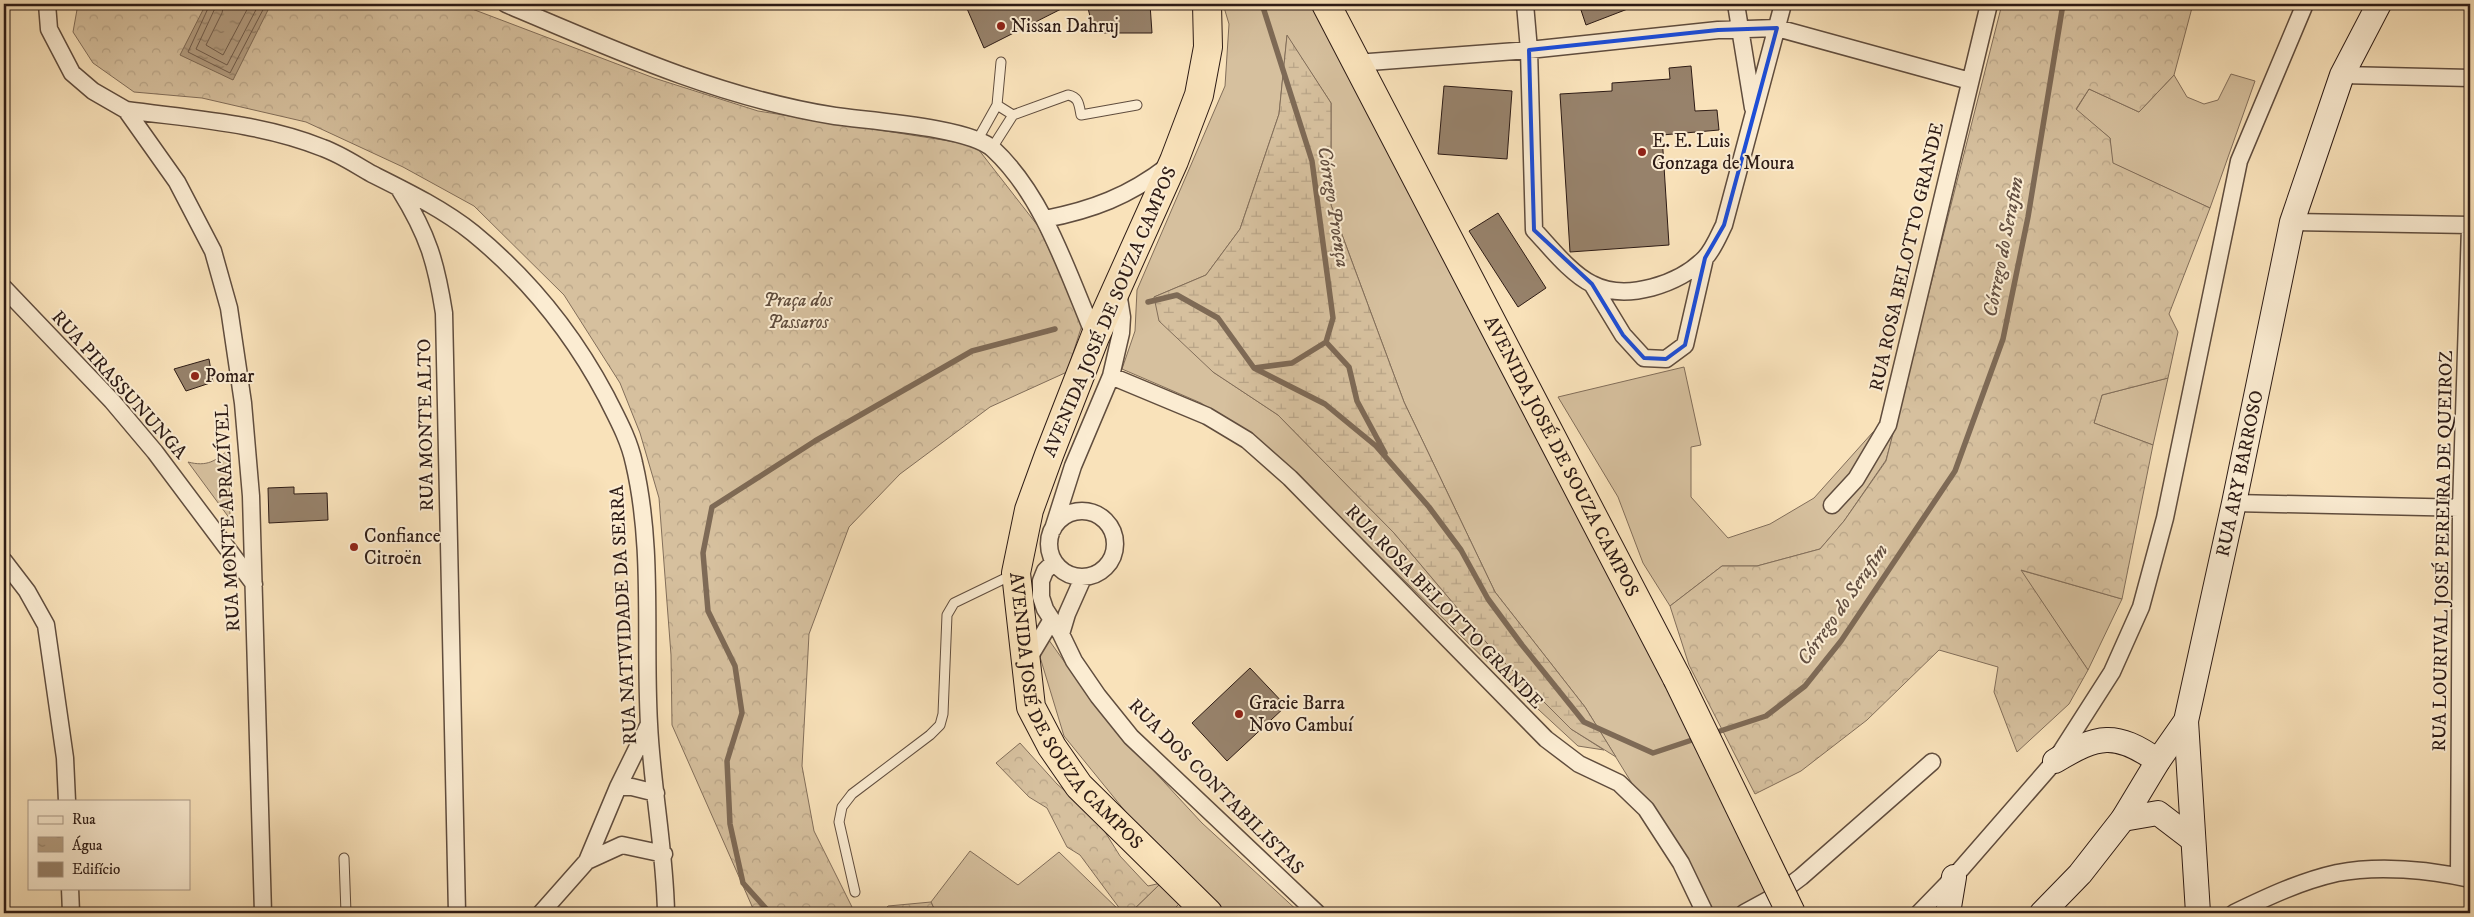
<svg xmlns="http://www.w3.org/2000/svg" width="2474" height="917" viewBox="0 0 2474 917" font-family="'IM FELL DW Pica',serif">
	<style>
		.grass { fill: #d6c09e; stroke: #826e5a }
		.forest { fill: url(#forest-crowns); stroke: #826e5a }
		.wetland { fill: url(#wetland-marsh); stroke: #826e5a }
		.water { fill: url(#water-ripples); stroke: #7e6a56 }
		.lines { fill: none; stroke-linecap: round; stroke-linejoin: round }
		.shore { stroke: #705c4c; stroke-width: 1 }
		.stream { stroke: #7e6a56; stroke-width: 5.5 }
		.building { fill: #97826b; stroke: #2d1b15 }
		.service-casing { stroke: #604d3e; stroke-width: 11 }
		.minor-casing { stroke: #604d3e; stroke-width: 19 }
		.secondary-casing { stroke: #2d1b15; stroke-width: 26 }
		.trunk-casing { stroke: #2d1b15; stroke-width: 30 }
		.service { stroke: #fbecd2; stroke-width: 9 }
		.minor { stroke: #fbecd2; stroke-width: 16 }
		.secondary { stroke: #fbecd2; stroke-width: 24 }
		.trunk { stroke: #f9e2ba; stroke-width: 28 }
		.trunk-bridge-casing { stroke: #2d1b15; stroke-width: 30; stroke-linecap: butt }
		.trunk-bridge { stroke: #f9e2ba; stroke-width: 28 }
		.marked { fill: none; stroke: #1d4ed8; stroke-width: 4; stroke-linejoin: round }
		.poi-dot { fill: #8f2418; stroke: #fbecd2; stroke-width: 2 }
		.labels { text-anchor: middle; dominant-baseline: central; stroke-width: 4; stroke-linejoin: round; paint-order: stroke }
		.poi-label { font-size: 19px; fill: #2d1b15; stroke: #fbecd2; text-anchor: start }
		.street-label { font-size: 19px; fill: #2d1b15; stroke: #fbecd2 }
		.park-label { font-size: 19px; font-style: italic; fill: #604d3e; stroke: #fbecd2 }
		.water-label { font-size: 20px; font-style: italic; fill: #634f41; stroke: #fbecd2 }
	</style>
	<defs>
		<pattern id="forest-crowns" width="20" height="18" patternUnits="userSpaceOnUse" patternTransform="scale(1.25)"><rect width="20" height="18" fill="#d6c09e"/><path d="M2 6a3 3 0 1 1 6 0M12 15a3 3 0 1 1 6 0" fill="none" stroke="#b8a487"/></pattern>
		<pattern id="wetland-marsh" width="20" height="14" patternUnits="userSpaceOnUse" patternTransform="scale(1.25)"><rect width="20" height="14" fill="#d6c09e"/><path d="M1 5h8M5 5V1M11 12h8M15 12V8" fill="none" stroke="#b8a487"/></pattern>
		<pattern id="water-ripples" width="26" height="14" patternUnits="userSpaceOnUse" patternTransform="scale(1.25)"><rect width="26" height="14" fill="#b49e82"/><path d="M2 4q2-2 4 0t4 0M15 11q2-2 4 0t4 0" fill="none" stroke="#938069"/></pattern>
	</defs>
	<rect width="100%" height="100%" fill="#f9e2ba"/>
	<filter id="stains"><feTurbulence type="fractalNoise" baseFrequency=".004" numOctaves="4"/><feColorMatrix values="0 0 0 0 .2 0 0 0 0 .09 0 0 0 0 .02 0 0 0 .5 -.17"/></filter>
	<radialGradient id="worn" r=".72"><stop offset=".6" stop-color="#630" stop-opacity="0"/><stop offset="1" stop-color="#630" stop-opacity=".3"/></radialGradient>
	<!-- grass -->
	<path class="grass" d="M1223,4h103l451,891 -36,18h-36l-24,-50 -96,-156 -90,-115 -91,-190 -73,-197v-102l-44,-67 -8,78 -39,115 -34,46 -52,22 59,75 65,43 116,118 103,122 74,74 33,21 -26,-4 -77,-71 -228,-223 -72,-49 -79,-34 13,-38 2,-41 88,-204 4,-62z
		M2231,74l24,7 -45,127 -98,-45 -2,-25 -34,-28 13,-21 50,23 35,-37 13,22 17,7 14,-4z
		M1684,367l17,78 -10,2v50l37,41 42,-14 44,-26 59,-66 24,-12 -11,40 -42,61 -24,28 -63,17h-35l-52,40 -27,-43 -25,-66 -60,-100z
		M2168,378l-15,67 -59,-22 8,-28z
		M229,449l1,70 -42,-57c19,5 28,-1 41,-13z
		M2020,570l102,29 -34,71z
		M1046,636l57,80 99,107 98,90h-74l-101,-102 -61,-75 -24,-79z
		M970,851l48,34 41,-33 63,61h-186l-5,-11z
		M1161,883l19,20 -10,10h-40z"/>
	<!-- forest -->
	<path class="forest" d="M78,4h381l195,74 104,33 217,34 63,81 45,96 -16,50 -77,35 -90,67 -51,53 -40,107 -7,132 12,65 41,82h-100l-83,-188 -1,-70 -12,-157 -19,-65 -20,-50 -56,-88 -90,-89 -71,-39 -97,-45 -104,-24 -68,-6 -41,-29 -20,-31z
		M2002,4h191l-19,71 -35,37 -50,-23 -13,20 34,29 3,25 97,45 -41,106 9,18 -10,46 -66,17 -8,28 59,22 -31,154 -101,-29 67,100 -19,34 -52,48 -23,-60 4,-25 -59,-17 -72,70 -66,51 -46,23 -66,-129 -19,-59 52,-40h35l63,-17 24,-28 42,-60z
		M1020,743l37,41 40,35 23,37 28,30 13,-3 -31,30h-7l-43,-58 -13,-8 -20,-39 -18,-11 -33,-34z
		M931,902l5,11h-55l7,-7z"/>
	<!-- wetland -->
	<path class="wetland" d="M1287,35l44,68v102l73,197 91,190 90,115 31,50 -45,-28 -74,-74 -103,-122 -116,-118 -65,-43 -54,-51 -5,-24 52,-22 34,-46 39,-115z"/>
	<!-- water -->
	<path class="water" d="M206,4h65l-38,76 -53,-25z"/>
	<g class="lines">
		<!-- shore -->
		<path class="shore" d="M210,4l-22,48 42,21 36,-69
			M217,4l-21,45 31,16 32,-61
			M224,4l-2,9 -16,32 17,10 27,-51"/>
		<!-- stream -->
		<path class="stream" d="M1148,302l29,-7 41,23 36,50 71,36 51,42 53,61 32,43 27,49 34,46 62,77 69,31 45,-15
			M1326,342l23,25 8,34 28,52
			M1254,368l38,-5 34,-21 7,-24 -21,-157 -50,-157
			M1711,734l55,-18 39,-30 36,-45 114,-170 48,-132 25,-122 35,-213
			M770,913l-27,-30 -13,-59 -3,-63 15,-48 -7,-47 -27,-55 -5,-58 9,-46 103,-66 157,-90 83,-22"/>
	</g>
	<!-- building -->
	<path class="building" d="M965,4h106l-87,44z
		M1087,4h63l2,29h-58z
		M1579,4h58l1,1 -52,20z
		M1691,66l4,45 22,-1 2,20 -57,5 7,110 -99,7 -10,-158 52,-3v-8l58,-4 -1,-11z
		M1444,86l68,5 -5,68 -69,-5z
		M1498,213l48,75 -28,19 -49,-76z
		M209,359l4,23 -27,9 -12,-22z
		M294,487v7l33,-1 1,27 -59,3 -1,-35z
		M1250,668l36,38 -59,55 -35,-38z"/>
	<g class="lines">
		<defs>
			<path id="service" d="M997,105l16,10
				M978,139l19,-34 4,-43
				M992,148l21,-33 55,-20c11,2 11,10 13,20l56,-10
				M344,858l2,55
				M855,892l-16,-70 3,-15 10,-13 78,-59 10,-10 3,-11 4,-99 7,-12 60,-29"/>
			<path id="minor" d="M47,4l2,25 23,44 21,18 33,19 51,72 36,69 16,57 14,95 8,93 12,417
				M506,4c106,45 214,94 329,112 35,5 134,11 158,33 51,47 75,125 102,188
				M1525,4l4,46 5,180c16,17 37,44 58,54 34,18 88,0 113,-26 8,-8 14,-23 19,-33l59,-221
				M1736,4l17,104
				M1356,63l173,-13 189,-20 59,-2 193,53
				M2342,75l128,3
				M126,110c66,9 135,13 197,38 17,6 33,17 49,26 34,17 71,35 101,59 55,45 100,101 133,163 11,22 23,43 28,67 20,85 10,175 15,261 3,64 16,126 17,189
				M400,190c28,45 36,72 44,123l13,600
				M1045,219c47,-9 84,-23 123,-53
				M2292,222l178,3
				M1592,284l31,51 21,23 22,1 19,-14 20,-87
				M4,288l108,113 43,51 99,132
				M1111,376l96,40 40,24 43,38 256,261 33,25 40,19 27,26 35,54 24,50
				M2234,503l236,5
				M1832,505l24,-26 32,-54 101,-421
				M1049 544a33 33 0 1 1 66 0a33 33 0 1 1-66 0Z
				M1053,529l20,-63 38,-90 10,-43 1,-16 -4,-25
				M4,561l23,30 19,34 19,133 2,43
				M1054,562l-9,9 -4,10v16l4,12 16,25 13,27 24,35 33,41 186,176
				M1061,634l6,-20 16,-36
				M1027,661l24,-40
				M618,787h14l24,6
				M587,861l35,-16 42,9
				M2459,876l2,-368 9,-281
				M70,888l1,25
				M541,913l46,-52 31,-74 31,-63
				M1744,913l33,-18 24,-18 131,-115
				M1919,913l35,-36 101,-116 57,-89 29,-65 24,-89 74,-357 66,-157
				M2234,913c33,-16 67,-32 103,-40 42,-8 92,-3 133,6"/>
			<g id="secondary">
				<path d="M2186,721l12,192"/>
				<path d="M2055,761c43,-26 60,-30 103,0"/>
				<path d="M2123,819l35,-6 34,26"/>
				<path d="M1948,913l6,-36"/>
				<path id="s1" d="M2042,913l38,-39 43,-55 35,-58 28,-40 48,-218 58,-281 50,-147 37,-71"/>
			</g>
			<g id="trunk">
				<path id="s2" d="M1207,4l1,43 -9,48 -25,66 -79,176 -46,118 -20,55 -13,63 15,134 21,40 27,39 129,127"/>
				<path id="s3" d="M1326,4l351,674"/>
			</g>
		</defs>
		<!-- service casing -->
		<use href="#service" class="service-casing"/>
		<!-- minor casing -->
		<use href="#minor" class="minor-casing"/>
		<!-- secondary casing -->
		<use href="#secondary" class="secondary-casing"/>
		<!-- trunk casing -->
		<use href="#trunk" class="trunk-casing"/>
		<!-- service -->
		<use href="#service" class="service"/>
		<!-- minor -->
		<use href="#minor" class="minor"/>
		<!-- secondary -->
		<use href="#secondary" class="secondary"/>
		<!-- trunk -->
		<use href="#trunk" class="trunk"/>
		<defs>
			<path id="trunk-bridge" d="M1677,678l114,235"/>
		</defs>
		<!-- trunk-bridge casing -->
		<use href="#trunk-bridge" class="trunk-bridge-casing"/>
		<!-- trunk-bridge -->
		<use href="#trunk-bridge" class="trunk-bridge"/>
	</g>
	<!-- marked area -->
	<path class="marked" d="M1777,28l-53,197 -19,33 -20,87 -19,14 -22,-1 -21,-23 -31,-51 -58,-54 -5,-180 189,-20z"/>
	<!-- markers -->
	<g class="poi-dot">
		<circle cx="1001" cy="26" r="5"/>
		<circle cx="1642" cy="152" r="5"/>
		<circle cx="195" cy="376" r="5"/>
		<circle cx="354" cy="547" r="5"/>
		<circle cx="1239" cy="714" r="5"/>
	</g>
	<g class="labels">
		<!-- poi labels -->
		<g class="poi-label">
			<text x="1011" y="26">Nissan Dahruj</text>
			<text x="1652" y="141">E. E. Luis<tspan x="1652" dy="22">Gonzaga de Moura</tspan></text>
			<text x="205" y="376">Pomar</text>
			<text x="364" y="536">Confiance<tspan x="364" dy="22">Citroën</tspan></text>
			<text x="1249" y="703">Gracie Barra<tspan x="1249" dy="22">Novo Cambuí</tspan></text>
		</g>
		<!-- street labels -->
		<g class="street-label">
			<text transform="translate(1907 257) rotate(-77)">RUA ROSA BELOTTO GRANDE</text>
			<text transform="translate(1110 312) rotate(-67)">AVENIDA JOSÉ DE SOUZA CAMPOS</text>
			<text transform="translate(119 385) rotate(48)">RUA PIRASSUNUNGA</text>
			<text transform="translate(426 425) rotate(-91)">RUA MONTE ALTO</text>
			<text stroke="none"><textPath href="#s3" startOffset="510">AVENIDA JOSÉ DE SOUZA CAMPOS</textPath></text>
			<text stroke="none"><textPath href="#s1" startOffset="494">RUA ARY BARROSO</textPath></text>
			<text transform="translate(228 518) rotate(-93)">RUA MONTE APRAZÍVEL</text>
			<text transform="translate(2443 551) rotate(-89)">RUA LOURIVAL JOSÉ PEREIRA DE QUEIROZ</text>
			<text transform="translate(1444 607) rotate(46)">RUA ROSA BELOTTO GRANDE</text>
			<text transform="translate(624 615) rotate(-93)">RUA NATIVIDADE DA SERRA</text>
			<text stroke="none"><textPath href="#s2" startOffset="761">AVENIDA JOSÉ DE SOUZA CAMPOS</textPath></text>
			<text transform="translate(1216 787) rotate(45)">RUA DOS CONTABILISTAS</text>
		</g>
		<!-- park labels -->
		<g class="park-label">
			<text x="798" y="300">Praça dos<tspan x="798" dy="22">Passaros</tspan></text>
		</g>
		<!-- water labels -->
		<g class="water-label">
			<text transform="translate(1333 207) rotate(81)">Córrego Proença</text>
			<text transform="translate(2004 247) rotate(-79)">Córrego do Serafim</text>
			<text transform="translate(1843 605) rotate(-55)">Córrego do Serafim</text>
		</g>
	</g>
	<!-- margin -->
	<rect width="2474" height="917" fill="none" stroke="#f9e2ba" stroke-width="20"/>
	<rect x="5" y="5" width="2464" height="907" fill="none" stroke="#2d1b15" stroke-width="2.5"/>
	<rect x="10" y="10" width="2454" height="897" fill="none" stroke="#2d1b15"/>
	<!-- legend -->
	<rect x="28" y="800" width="162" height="90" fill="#fbecd2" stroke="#a99886"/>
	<rect x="38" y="816" width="25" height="8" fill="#fbecd2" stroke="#a99886"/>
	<text x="72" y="824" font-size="15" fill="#2d1b15">Rua</text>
	<rect x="38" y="837" width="25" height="15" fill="url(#water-ripples)" stroke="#a99886"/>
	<text x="72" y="850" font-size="15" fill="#2d1b15">Água</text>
	<rect x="38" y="862" width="25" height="15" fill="#97826b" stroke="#a99886"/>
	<text x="72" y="874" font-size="15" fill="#2d1b15">Edifício</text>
	<rect width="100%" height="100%" filter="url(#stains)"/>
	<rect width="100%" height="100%" fill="url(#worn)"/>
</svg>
